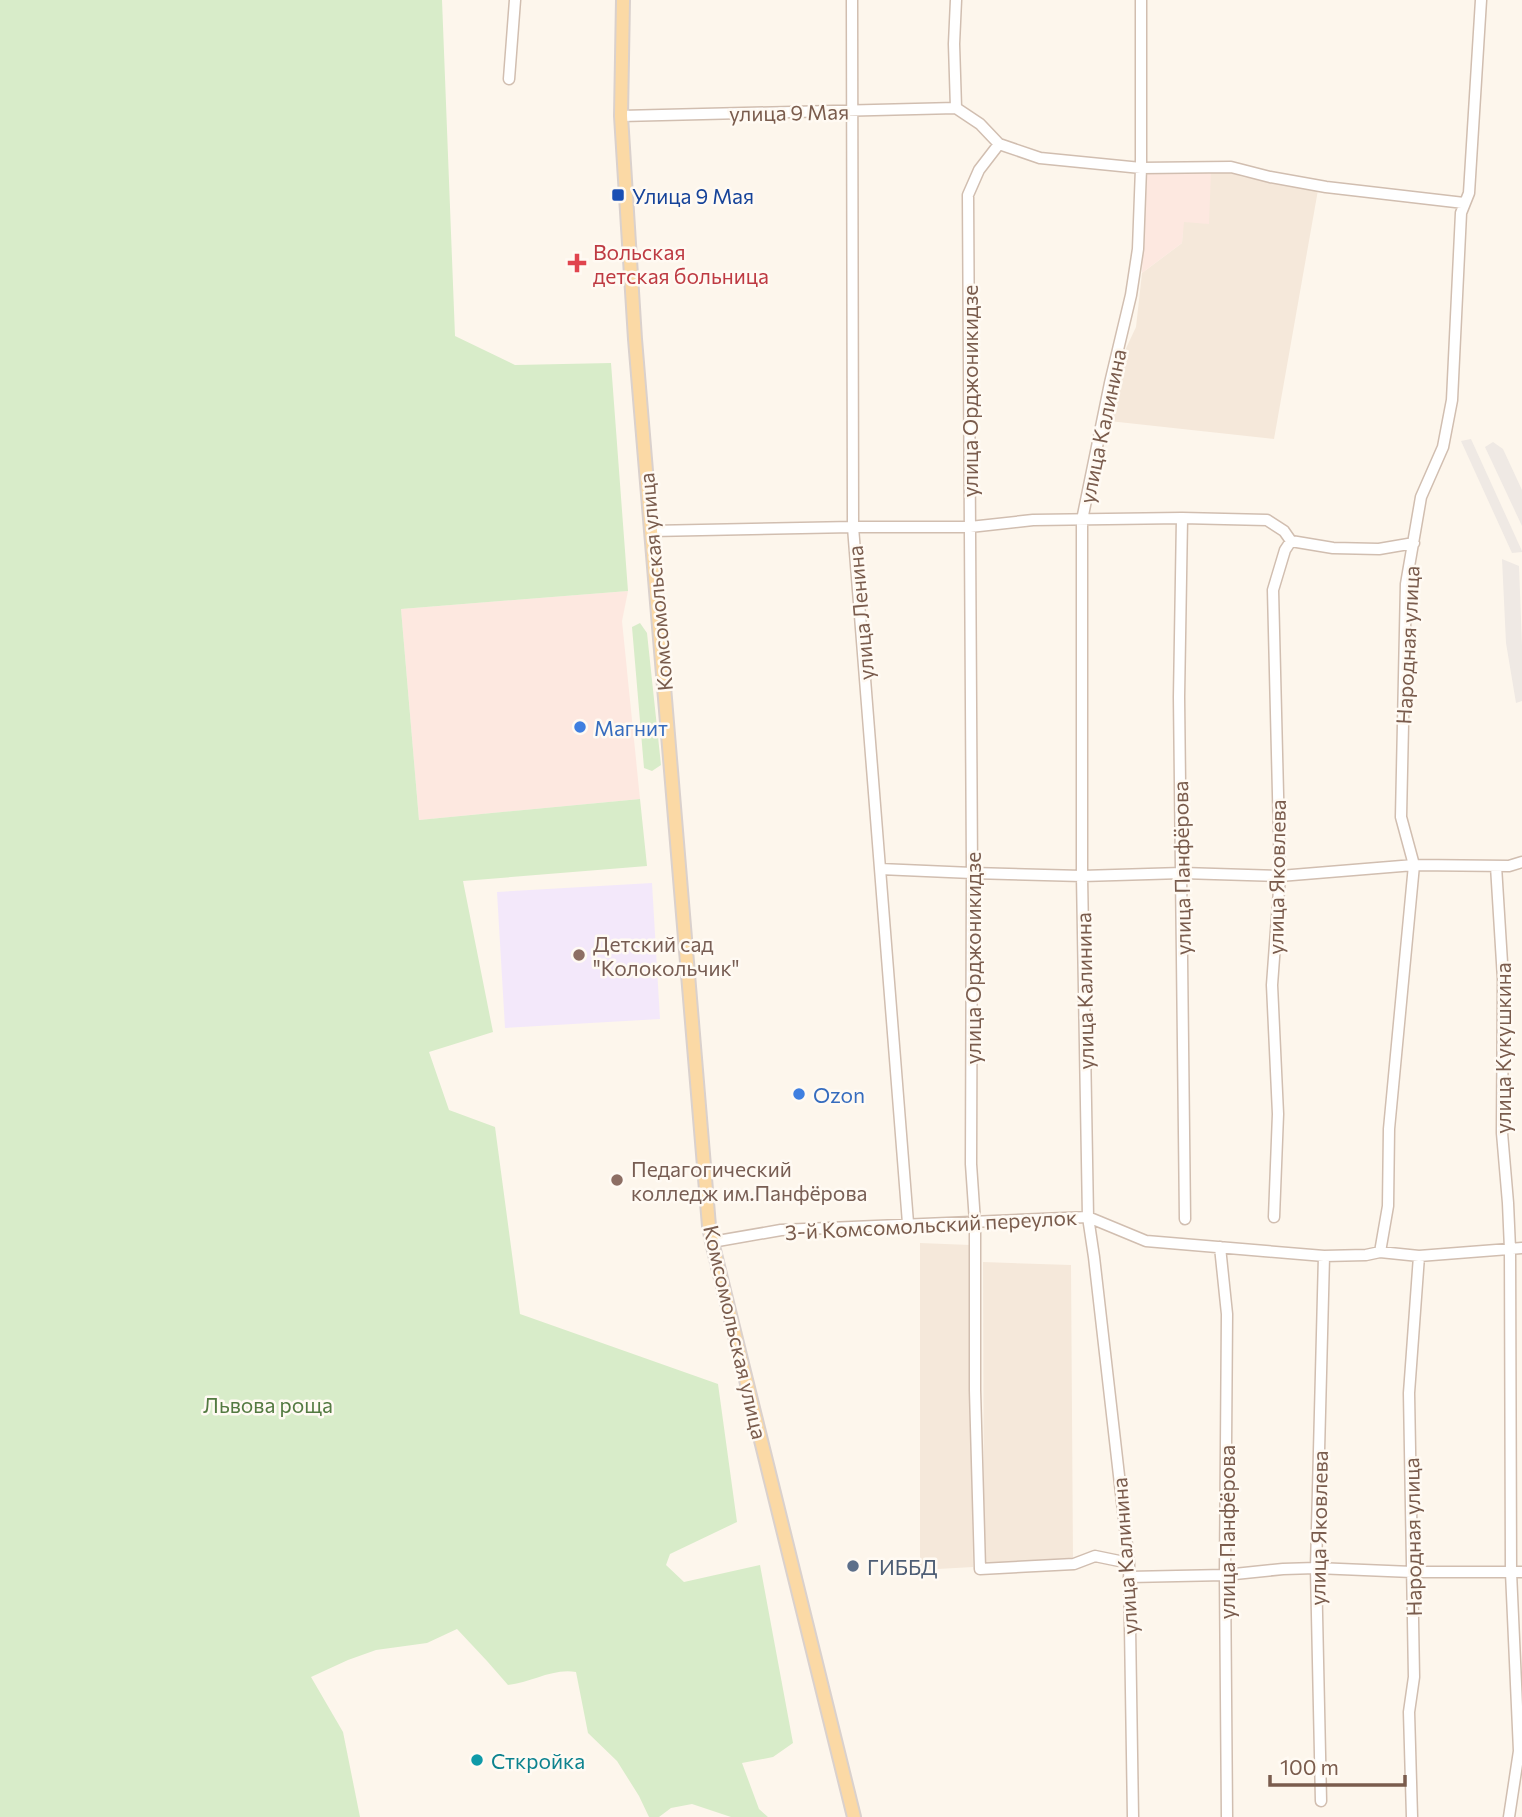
<svg xmlns="http://www.w3.org/2000/svg" width="1522" height="1817" viewBox="0 0 1522 1817" font-family="Commissioner,sans-serif">
	<style>
		.residential { fill: #f5e8da }
		.commercial { fill: #fde8e0 }
		.industrial { fill: #efe9e4 }
		.education { fill: #f3e8fa }
		.green { fill: #d8ecc9 }
		.lines { fill: none; stroke-linecap: round; stroke-linejoin: round }
		.minor-casing { stroke: #d1beb0; stroke-width: 13 }
		.major-casing { stroke: #dad1cd; stroke-width: 16 }
		.minor { stroke: #fff; stroke-width: 10 }
		.major { stroke: #fbd9a5; stroke-width: 12 }
		.transit-dot { fill: #1a4fb4; stroke: #fffaf3; stroke-width: 2.5 }
		.health-dot { fill: #e0444e; stroke: #fffaf3; stroke-width: 2.5 }
		.shop-dot { fill: #3f7fe0; stroke: #fffaf3; stroke-width: 2.5 }
		.education-dot { fill: #8d6e63; stroke: #fffaf3; stroke-width: 2.5 }
		.service-dot { fill: #5c6f8a; stroke: #fffaf3; stroke-width: 2.5 }
		.culture-dot { fill: #0f9aa8; stroke: #fffaf3; stroke-width: 2.5 }
		.labels { text-anchor: middle; dominant-baseline: central; stroke-width: 5; stroke-linejoin: round; paint-order: stroke }
		.street-label { font-size: 21px; fill: #7a5c4d; stroke: #fffaf3 }
		.transit-label { font-size: 21px; fill: #164399; stroke: #fffaf3; text-anchor: start }
		.health-label { font-size: 21px; fill: #be3a42; stroke: #fffaf3; text-anchor: start }
		.shop-label { font-size: 21px; fill: #366cbe; stroke: #fffaf3; text-anchor: start }
		.education-label { font-size: 21px; fill: #785e54; stroke: #fffaf3; text-anchor: start }
		.park-label { font-size: 21px; fill: #537a41; stroke: #fffaf3 }
		.service-label { font-size: 21px; fill: #4e5e75; stroke: #fffaf3; text-anchor: start }
		.culture-label { font-size: 21px; fill: #0d838f; stroke: #fffaf3; text-anchor: start }
	</style>
	<rect width="100%" height="100%" fill="#fdf6ec"/>
	<!-- residential -->
	<path class="residential" d="M1224,170l19,7 75,13 -44,249 -165,-18 12,-62 15,-32 6,-54 40,-30 1,-21 28,-51z
		M920,1243l50,2 3,322 -53,3z
		M983,1262l88,3 2,296 -89,5z"/>
	<!-- commercial -->
	<path class="commercial" d="M1211,171l-2,53 -25,-2 -2,21 -40,30 3,-100z
		M628,591l-6,30 18,178 -221,21 -18,-211z"/>
	<!-- industrial -->
	<path class="industrial" d="M1471,439l51,112v1l-10,1 -51,-112z
		M1493,442l10,7 19,41v36l-37,-79z
		M1502,559l17,7 3,80v55l-6,2 -10,-60z"/>
	<!-- education -->
	<path class="education" d="M652,883l8,136 -155,9 -8,-136z"/>
	<!-- green -->
	<path class="green" d="M0,0h442l13,336 60,29 96,-2 17,228 -227,18 18,211 221,-21 7,67 -184,15 30,151 -64,20 20,58 46,17 25,187 198,70 19,138 -67,32 -4,11 18,17 76,-17 33,178 -20,14 -31,6 17,46 9,8h-37l-39,-13 -21,4 -12,9h-10l-10,-21 -22,-35 -29,-28 -12,-61c-24,-4 -45,11 -68,13l-21,-24 -30,-32 -30,14 -51,7 -28,10 -37,17 32,55 17,85h-360z
		M640,623l7,10 14,132 -9,6 -8,-3 -12,-141z"/>
	<g class="lines">
		<defs>
			<path id="minor" d="M852,0l1,527 55,696
				M956,0l-2,44 2,64
				M509,79l6,-79
				M956,108l24,16 19,20 41,14 101,10 90,-1 39,10 56,10 138,16
				M621,116l335,-8
				M999,144l-20,26 -11,25 4,678 -1,291 4,58v168l5,179 94,-5 21,-8 34,7
				M1182,518l-3,179 6,522
				M651,531l202,-4h117l63,-7 149,-2 85,2 17,11 7,10 42,7 46,1 35,-6
				M1496,866l7,113 -1,154 6,70 2,46 1,323 8,179 -10,66
				M880,869l92,4 110,3 100,-3 98,3 134,-11 95,1 13,-4
				M1274,1217l4,-103 -6,-129 8,-109 -7,-286 12,-40 6,-9
				M712,1242l69,-12 307,-13 58,24 178,15 42,-1 14,-3 39,4 103,-8
				M1220,1247l7,67 -2,261 2,242
				M1380,1252l8,-46 1,-77 25,-264 -13,-48 5,-233 15,-87 22,-50 9,-47 9,-187 8,-20 12,-193
				M1129,1577l96,-2 58,-6 33,-1 96,4h110
				M1321,1801l-5,-233 8,-312
				M1133,1817l-4,-254 -35,-306 -6,-40 -6,-341v-356l28,-137 21,-88 7,-46 3,-81v-168
				M1412,1817l-3,-105 5,-35 -5,-284 10,-137"/>
			<path id="major" d="M623,0l-2,116 14,223 74,887 3,16 142,575"/>
		</defs>
		<!-- minor casing -->
		<use href="#minor" class="minor-casing"/>
		<!-- major casing -->
		<use href="#major" class="major-casing"/>
		<!-- minor -->
		<use href="#minor" class="minor"/>
		<!-- major -->
		<use href="#major" class="major"/>
	</g>
	<!-- markers -->
	<rect class="transit-dot" x="611" y="188" width="14" height="14" rx="3.5"/>
	<path class="health-dot" d="M573.5 252.5h7v7h7v7h-7v7h-7v-7h-7v-7h7z"/>
	<g class="shop-dot">
		<circle cx="580" cy="727" r="7"/>
		<circle cx="799" cy="1094" r="7"/>
	</g>
	<g class="education-dot">
		<circle cx="579" cy="955" r="7"/>
		<circle cx="617" cy="1180" r="7"/>
	</g>
	<circle class="service-dot" cx="853" cy="1566" r="7"/>
	<circle class="culture-dot" cx="477" cy="1760" r="7"/>
	<g class="labels">
		<!-- street labels -->
		<g class="street-label">
			<text transform="translate(789 112) rotate(-1)">улица 9 Мая</text>
			<text transform="translate(969 391) rotate(-90)">улица Орджоникидзе</text>
			<text transform="translate(1102 426) rotate(-78)">улица Калинина</text>
			<text transform="translate(655 582) rotate(-95)">Комсомольская улица</text>
			<text transform="translate(860 613) rotate(-95)">улица Ленина</text>
			<text transform="translate(1407 645) rotate(-87)">Народная улица</text>
			<text transform="translate(1181 868) rotate(-91)">улица Панфёрова</text>
			<text transform="translate(1276 877) rotate(-89)">улица Яковлева</text>
			<text transform="translate(972 958) rotate(-90)">улица Орджоникидзе</text>
			<text transform="translate(1084 991) rotate(-91)">улица Калинина</text>
			<text transform="translate(1502 1048) rotate(-90)">улица Кукушкина</text>
			<text transform="translate(931 1224) rotate(-3)">3-й Комсомольский переулок</text>
			<text transform="translate(736 1332) rotate(77)">Комсомольская улица</text>
			<text transform="translate(1318 1528) rotate(-89)">улица Яковлева</text>
			<text transform="translate(1226 1532) rotate(-90)">улица Панфёрова</text>
			<text transform="translate(1412 1537) rotate(-91)">Народная улица</text>
			<text transform="translate(1124 1556) rotate(-94)">улица Калинина</text>
		</g>
		<!-- transit labels -->
		<g class="transit-label">
			<text x="632" y="195">Улица 9 Мая</text>
		</g>
		<!-- health labels -->
		<g class="health-label">
			<text x="593" y="251">Вольская<tspan x="593" dy="24">детская больница</tspan></text>
		</g>
		<!-- shop labels -->
		<g class="shop-label">
			<text x="594" y="727">Магнит</text>
			<text x="813" y="1094">Ozon</text>
		</g>
		<!-- education labels -->
		<g class="education-label">
			<text x="593" y="943">Детский сад<tspan x="593" dy="24">"Колокольчик"</tspan></text>
			<text x="631" y="1168">Педагогический<tspan x="631" dy="24">колледж им.Панфёрова</tspan></text>
		</g>
		<!-- park labels -->
		<g class="park-label">
			<text x="268" y="1404">Львова роща</text>
		</g>
		<!-- service labels -->
		<g class="service-label">
			<text x="867" y="1566">ГИББД</text>
		</g>
		<!-- culture labels -->
		<g class="culture-label">
			<text x="491" y="1760">Сткройка</text>
		</g>
	</g>
	<!-- scale -->
	<path d="M1270 1775v10h135v-10" fill="none" stroke="#7a5c4d" stroke-width="3.5"/>
	<text x="1280" y="1775" font-size="21" fill="#7a5c4d" stroke="#fffaf3" stroke-width="5" paint-order="stroke">100 m</text>
</svg>
